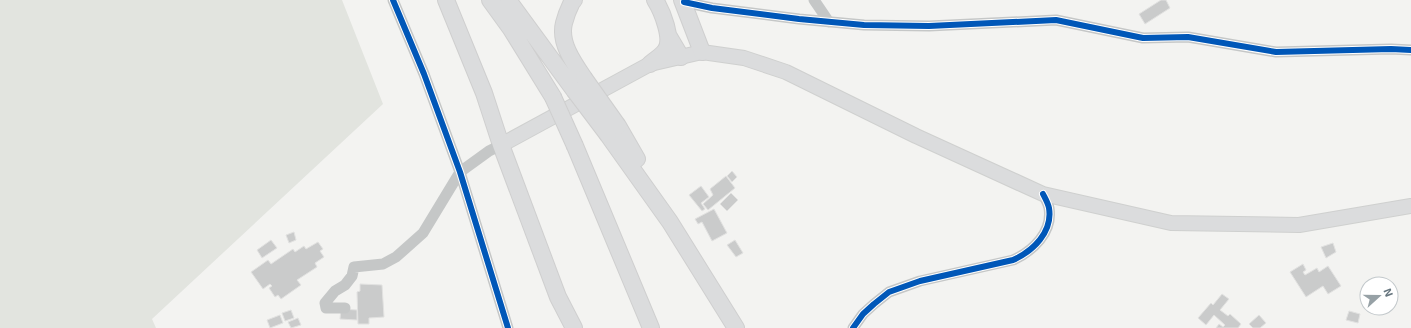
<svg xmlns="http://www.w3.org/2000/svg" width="1411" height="328" viewBox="0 0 1411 328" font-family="'Exo 2',sans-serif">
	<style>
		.green { fill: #e2e4df }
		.building { fill: #cacbcb; stroke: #e2e2e1 }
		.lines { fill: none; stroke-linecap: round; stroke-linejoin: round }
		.major-casing { stroke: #cfd0cf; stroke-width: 16 }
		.highway-casing { stroke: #cfcfcf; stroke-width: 18 }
		.minor { stroke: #c5c7c7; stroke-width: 11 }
		.major { stroke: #dbdcdd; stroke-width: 14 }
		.highway { stroke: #dbdcdd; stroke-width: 16 }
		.highway-bridge-casing { stroke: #cfcfcf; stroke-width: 18; stroke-linecap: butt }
		.highway-bridge { stroke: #dbdcdd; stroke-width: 16 }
		.cycleway-casing { stroke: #fff; stroke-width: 8 }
		.cycleway { stroke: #0057b8; stroke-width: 6 }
	</style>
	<rect width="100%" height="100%" fill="#f3f3f1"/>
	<!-- green -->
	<path class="green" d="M0,0h342l41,104 -231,215 4,9h-156z"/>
	<!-- building -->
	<path class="building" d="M1161,0h5l4,8 -25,16 -6,-10z
		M732,171l5,6 -5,5 -5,-6z
		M726,176l9,12 -27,22 -5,-6 10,-9 -3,-6z
		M701,186l8,11 -8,6 4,6 -3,2 -13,-16z
		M731,193l7,7 -11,11 -7,-7z
		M714,209l13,24 -15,8 -10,-19 -4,2 -3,-5z
		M294,232l2,8 -7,3 -3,-8z
		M271,240l6,8 -15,10 -5,-8z
		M735,240l8,13 -7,4 -9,-12z
		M318,242l5,7 -3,2 4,6 -9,6 2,4 -20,13 4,5 -20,14 -3,-4 -3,2 -6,-9 3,-2 -2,-2 -7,5 -12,-17 17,-12 3,4 22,-15 2,3 9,-6 2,3z
		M1333,243l3,9 -10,6 -5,-11z
		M1303,264l3,6 -3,2 2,3 12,-7 2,4 9,-6 13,20 -13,8 -5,-8 -17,11 -16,-25z
		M360,284l22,1 2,32 -15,1v6h-11l-1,-32 3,-1z
		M1222,294l7,5 -9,11 8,6 2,-2 11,10 -3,4h-22l3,-4 4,3 2,-2 -11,-10 -8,10 -8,-7 13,-15 2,2z
		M341,309l16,1v10l-17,-1z
		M291,310l3,8 -9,3 -3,-8z
		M1349,311l11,3 -2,9 -12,-3z
		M280,315l3,8 -13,5 -3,-8z
		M1259,315l7,8 -6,5h-7l-4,-4z
		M298,318l3,7 -10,3 -3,-6z"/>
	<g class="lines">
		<defs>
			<path id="major" d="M501,145l149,-81 52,-12 42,6 42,14 130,64 127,58 128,29 128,2 112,-19"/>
			<path id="highway" d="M446,0l38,93 17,52 57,152 16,31
				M490,0l21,29 42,68
				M508,0l66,90
				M574,0l-2,2c-3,6 -6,13 -8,21 -5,19 9,39 20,55
				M682,0l20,52
				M668,35l13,22
				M650,64c5,-4 11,-8 15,-13 9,-11 -3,-40 -10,-51
				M618,126l19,33
				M608,135l62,87 66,106
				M575,146l76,182"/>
		</defs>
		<!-- major casing -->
		<use href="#major" class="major-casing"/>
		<!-- highway casing -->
		<use href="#highway" class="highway-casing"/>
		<!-- minor -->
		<path class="minor" d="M393,0l31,74 36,98 48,156
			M814,0l15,22
			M684,2l28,6 87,11 65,6 65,1 127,-6 87,18 45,-1 88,15 115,-3 20,1
			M345,308h-19l-1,-5 10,-12 10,-6 7,-9 2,-9 29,-3 13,-7 27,-24 37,-61 29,-21 12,-6
			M853,328l10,-14 11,-10 15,-12 31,-11 93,-21c20,-9 40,-28 36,-52 -1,-5 -4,-10 -6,-14"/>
		<!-- major -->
		<use href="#major" class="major"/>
		<!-- highway -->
		<use href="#highway" class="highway"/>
		<defs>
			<path id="highway-bridge" d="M584,78l34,48
				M574,90l34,45
				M553,97l22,49"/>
		</defs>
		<!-- highway-bridge casing -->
		<use href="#highway-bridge" class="highway-bridge-casing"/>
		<!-- highway-bridge -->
		<use href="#highway-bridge" class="highway-bridge"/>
		<defs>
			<path id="cycleway" d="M393,0l31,74 36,98 48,156
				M684,2l28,6 87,11 65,6 65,1 127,-6 87,18 45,-1 88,15 115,-3 20,1
				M853,328l10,-14 11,-10 15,-12 31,-11 93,-21c20,-9 40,-28 36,-52 -1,-5 -4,-10 -6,-14"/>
		</defs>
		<!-- cycleway casing -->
		<use href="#cycleway" class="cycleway-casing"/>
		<!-- cycleway -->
		<use href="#cycleway" class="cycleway"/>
	</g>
	<!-- north arrow -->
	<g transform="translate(1379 296) rotate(69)"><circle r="19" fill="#ffffff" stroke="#c2c8cb"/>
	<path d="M0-3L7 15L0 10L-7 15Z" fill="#97a1a6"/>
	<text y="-6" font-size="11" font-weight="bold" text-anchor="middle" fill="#66757e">N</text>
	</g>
</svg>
